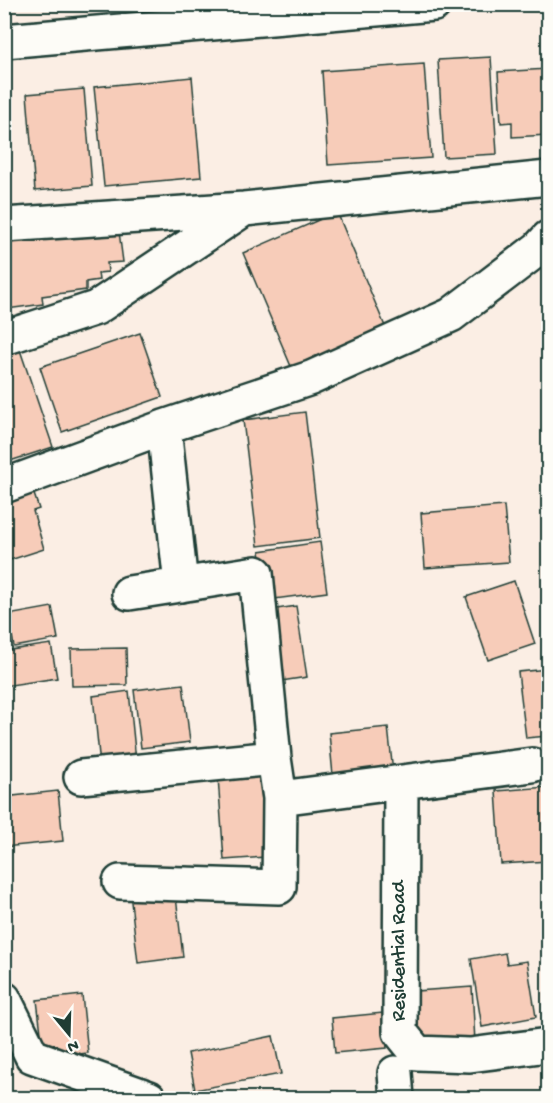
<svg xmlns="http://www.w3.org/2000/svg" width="553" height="1103" viewBox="0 0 553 1103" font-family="'Gochi Hand',sans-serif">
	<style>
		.building { fill: #f7ccb9; stroke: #1f3d34; stroke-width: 1.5 }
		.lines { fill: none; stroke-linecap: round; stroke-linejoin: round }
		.minor-casing { stroke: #1f3d34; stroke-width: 38 }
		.minor { stroke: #fdfcf7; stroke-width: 33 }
		.labels { text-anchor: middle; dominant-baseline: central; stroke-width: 4.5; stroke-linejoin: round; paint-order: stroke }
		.street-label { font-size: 20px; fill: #1f3d34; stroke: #fdfcf7 }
	</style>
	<rect width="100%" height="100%" fill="#fbeee4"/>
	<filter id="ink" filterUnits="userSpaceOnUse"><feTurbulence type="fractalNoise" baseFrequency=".0167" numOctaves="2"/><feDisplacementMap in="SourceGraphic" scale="12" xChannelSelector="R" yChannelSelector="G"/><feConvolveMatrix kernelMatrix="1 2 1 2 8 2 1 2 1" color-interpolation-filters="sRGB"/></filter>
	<g filter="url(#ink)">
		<!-- building -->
		<path class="building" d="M491,57l6,97 -53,3 -6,-97z
			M424,64l7,94 -103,7 -6,-94z
			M548,69v66l-36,2v-15l-11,1 -3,-51z
			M192,77l9,100 -97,9 -10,-99z
			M84,89l8,97 -57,5 -8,-97z
			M337,212l50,119 -94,40 -50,-118z
			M118,224l5,38 -16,1 1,9 -10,1 1,7 -13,2v8l-44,6 1,8 -36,5 -3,-20v-51z
			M140,333l22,64 -100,35 -22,-65z
			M19,347l34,100 -49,16v-112z
			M305,412l15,126 -62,8 -15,-126z
			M32,488l7,21 -6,2 11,38 -40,13v-66z
			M504,506l5,56 -84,6 -4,-55z
			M320,542l7,50 -60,8 -7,-49z
			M514,581l21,63 -47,16 -22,-63z
			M296,606l11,71 -32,5 -11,-71z
			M52,607l6,32 -44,8 -6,-32z
			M51,644l6,34 -53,8v-35z
			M126,648l1,37 -55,1 -1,-37z
			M548,669v67l-22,2 -8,-66z
			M183,684l7,58 -49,6 -7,-58z
			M129,691l7,70 -36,4 -7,-69z
			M388,727l6,54 -60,5 -5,-53z
			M260,774l6,83 -42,3 -6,-83z
			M548,787v74l-47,3 -5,-73z
			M58,791l5,50 -59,6v-50z
			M175,888l8,69 -45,6 -8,-70z
			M505,953l2,11 20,-3 9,56 -54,10 -11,-68z
			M472,987l3,55 -56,3 -3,-54z
			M82,995l6,58 -44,5 -7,-58z
			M383,1013l4,35 -52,5 -3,-35z
			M4,1033l3,28h-3z
			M273,1036l8,38 -86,16 -7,-37z"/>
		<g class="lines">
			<defs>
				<path id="minor" d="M4,41l430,-37
					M4,225l240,-16 304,-31
					M4,338l92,-30 148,-99
					M164,427l17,158
					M4,486l160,-59 147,-49 140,-63 88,-67 9,-10
					M129,593l127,-20 18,185
					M81,777l193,-19 6,40 -1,89 -159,-5
					M401,783l-1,249 17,21 53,2 78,-10
					M280,798l252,-33
					M4,999l28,57 117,42
					M395,1073l2,25"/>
			</defs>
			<!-- minor casing -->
			<use href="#minor" class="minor-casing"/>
			<!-- minor -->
			<use href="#minor" class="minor"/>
		</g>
	</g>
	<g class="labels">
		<!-- street labels -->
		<g class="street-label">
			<text transform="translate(400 951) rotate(-90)">Residential Road</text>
		</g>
	</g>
	<!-- margin -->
	<rect width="553" height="1103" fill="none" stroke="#fdfcf7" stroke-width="24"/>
	<rect x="12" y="12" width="529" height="1079" fill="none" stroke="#1f3d34" stroke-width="2" filter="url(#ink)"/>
	<!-- north arrow -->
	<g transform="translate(69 1034) rotate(161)" stroke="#fdfcf7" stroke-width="4.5" paint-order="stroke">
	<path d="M0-4.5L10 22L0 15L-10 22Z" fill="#1f3d34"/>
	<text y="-9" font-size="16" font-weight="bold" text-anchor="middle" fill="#1f3d34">N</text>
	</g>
</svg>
